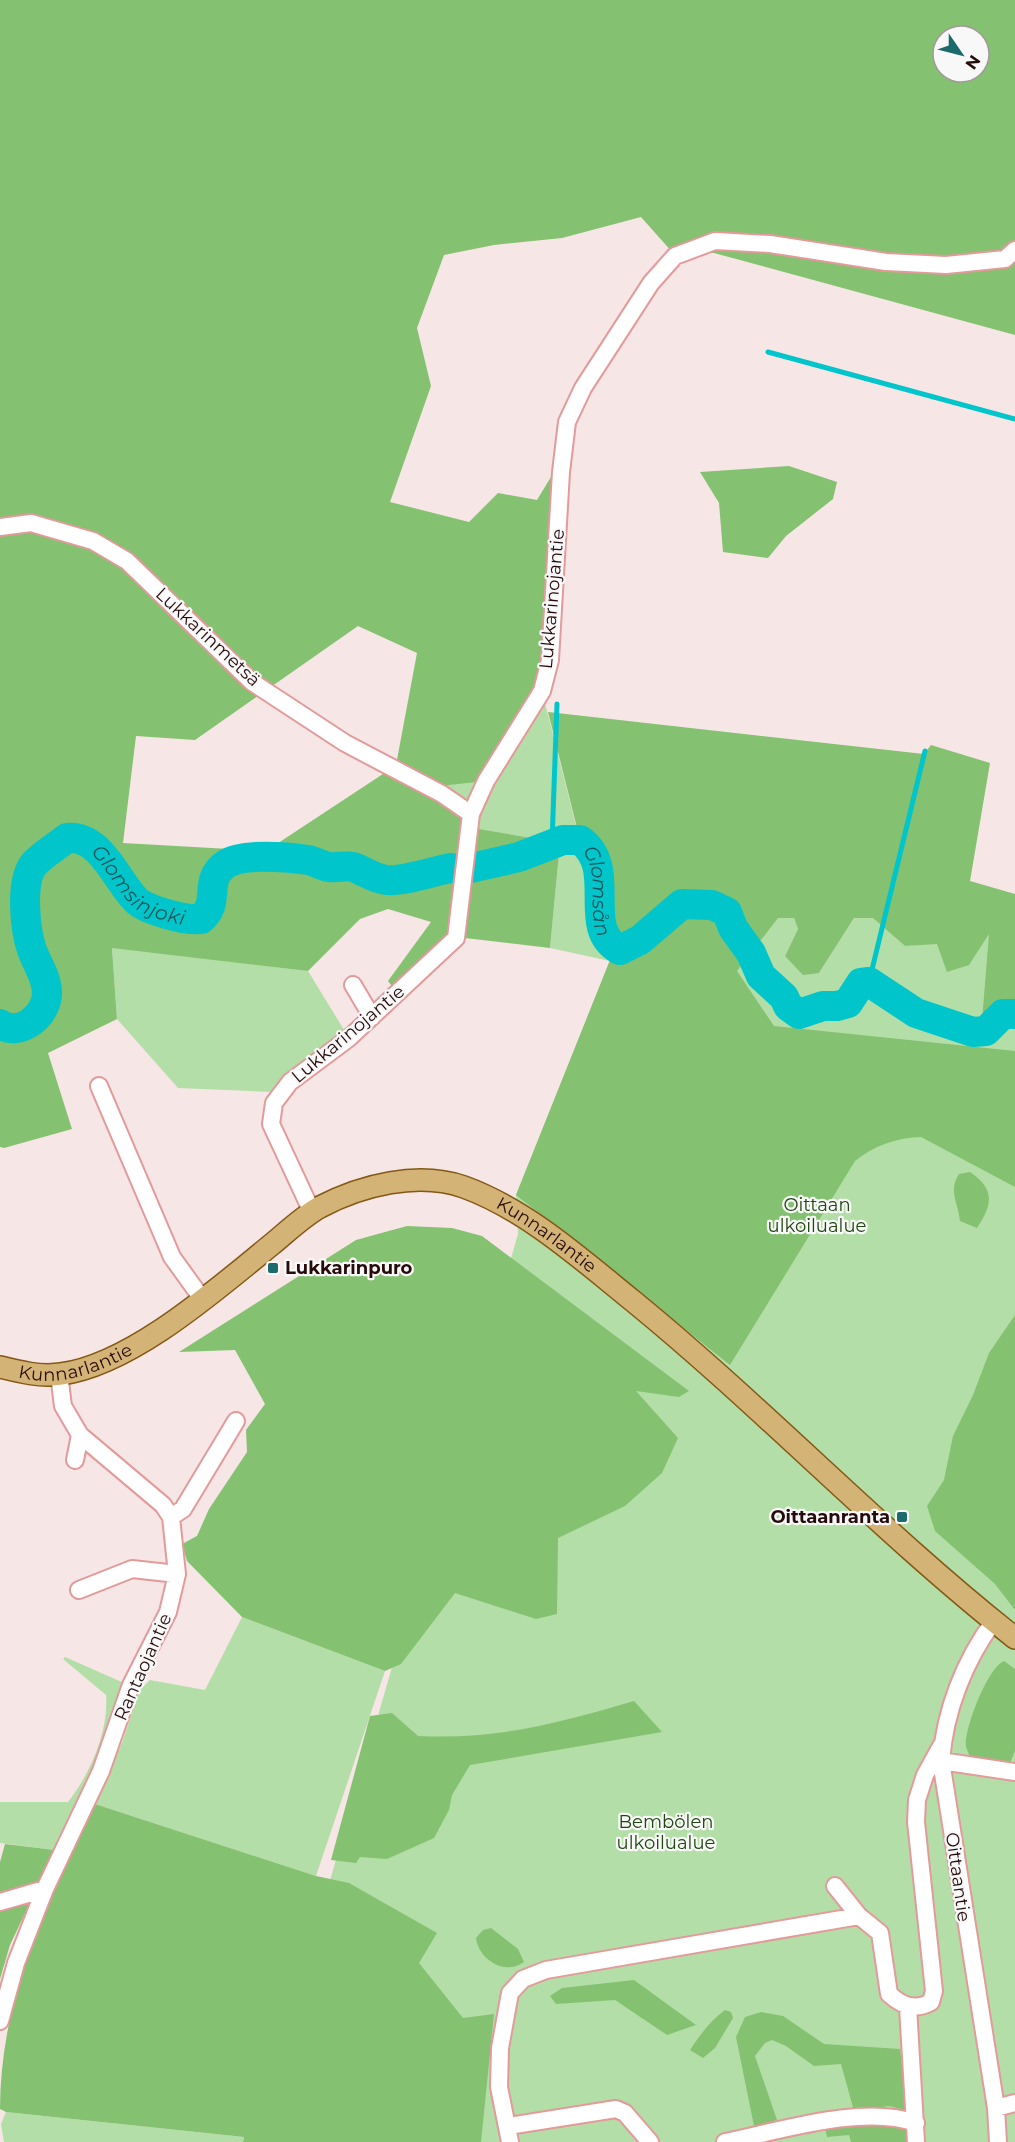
<svg xmlns="http://www.w3.org/2000/svg" width="1015" height="2142" viewBox="0 0 1015 2142" font-family="Montserrat,sans-serif">
	<style>
		.green { fill: #b4dea7 }
		.forest { fill: #84c170; fill-rule: evenodd }
		.lines { fill: none; stroke-linecap: round; stroke-linejoin: round }
		.stream { stroke: #00c5ca; stroke-width: 5 }
		.river { stroke: #00c5ca; stroke-width: 30 }
		.minor-casing { stroke: #e4999a; stroke-width: 20 }
		.major-casing { stroke: #845815; stroke-width: 24 }
		.minor { stroke: #fff; stroke-width: 16 }
		.major { stroke: #d3b376; stroke-width: 21 }
		.poi-dot { fill: #1d6a6c; stroke: #f8f8f8; stroke-width: 2 }
		.labels { text-anchor: middle; dominant-baseline: central; stroke-width: 4.5; stroke-linejoin: round; paint-order: stroke }
		.street-label { font-size: 18px; fill: #260b0d; stroke: #f8f8f8 }
		.park-label { font-size: 18px; fill: #1f460f; stroke: #f8f8f8 }
		.poi-label { font-size: 18px; font-weight: bold; fill: #260b0d; stroke: #f8f8f8; text-anchor: start }
		.water-label { font-size: 20px; font-style: italic; fill: #16575a; stroke: #f8f8f8 }
	</style>
	<rect width="100%" height="100%" fill="#f7e6e6"/>
	<!-- green -->
	<path class="green" d="M542,691l68,269 168,-42h16l4,11 -13,27 34,17 35,-55 19,-1 32,29 32,-3 53,-10 25,81v1128h-761l264,-908 -2,-39 94,-234 -60,-13 10,-105 -92,-16 -82,-55z
		M112,947l196,24 38,62 -73,59 -95,-4 -61,-69z
		M242,1617l143,54 -69,205 -221,-72 28,-64 16,-49 11,-11 55,10z
		M65,1657l59,26 -23,74 -46,93 -55,-7v-41h68c22,-28 41,-71 38,-107l-43,-36z
		M6,2112l238,25 -1,5h-239l-3,-18z"/>
	<!-- forest -->
	<path class="forest" d="M0,0h1015v335l-301,-82h-41l-32,-36 -79,21 -68,7 -50,10 -27,73 14,58 -41,116 79,20 29,-29 39,7 17,-28 -10,185 -23,66 -35,58 -47,5 -43,-21 21,-112 -59,-27 -163,114 -59,-4 -13,107 143,8 120,-79 75,42 7,13 92,16 -10,105 -85,-10 -14,-8 -14,22 -42,38 -7,-9 43,-59 -43,-13 -28,10 -52,52 -196,-23 5,71 -69,34 24,76 -68,19 -4,-1zM943,36h36v36h-36z
		M789,466l48,16 -4,17 -47,37 -18,22 -45,-6 -4,-49 -19,-31z
		M548,712l376,42 7,-9 59,18 -20,118 45,13v130l-33,-3 7,-87 -20,31 -22,7 -10,-28 -32,2 -32,-28h-19l-35,55 -16,2 -18,-19 13,-27 -4,-11h-16l-41,53 37,55 241,25v136l-94,-50c-23,0 -48,9 -66,24l-125,204 -214,-170 94,-235z
		M970,1172c25,17 23,32 7,56l-17,-7c-2,-19 -12,-30 -1,-47z
		M407,1226l45,2 30,8 207,155 -10,6 -43,-6 42,47 -16,35 -37,33 -67,32 -1,76 -21,5 -81,-26 -54,71 -16,7 -143,-54 -55,-56 -5,-17 15,-8 12,-27 38,-57 -1,-22 19,-26 -30,-54 -56,2 177,-112z
		M1015,1315v295l-20,-26 -60,-53 -8,-25 17,-26 9,-44 20,-41 16,-42z
		M1004,1661l11,8v82l-5,12 -39,-4c-2,-4 -4,-9 -5,-13 -2,-17 22,-79 38,-85z
		M634,1701l28,31 -192,33 -18,30 -3,15 -15,28 -47,21 -27,-2 -4,6 -25,-3 39,-144 22,-3 26,23c79,4 141,-13 216,-35z
		M95,1804l221,72 33,7 88,50 -18,30 44,55 31,-4 -13,128h-238l1,-5 -238,-25 -6,-3c0,-106 45,-213 95,-305z
		M5,1844l50,6 -45,95 -10,34v-117z
		M491,1928l27,21 6,13c-19,14 -45,-2 -48,-24l7,-8z
		M634,1980l62,45 -29,10 -52,-35 -59,4 -6,-8 12,-8z
		M725,2010l6,2 2,6 -18,30 -12,10 -13,-8c10,-15 20,-29 35,-40z
		M761,2012l22,4 41,28 76,5 8,62 -19,-5 -35,5 -13,-47 -27,2 -28,-20 -14,-6 -7,3 -10,13 22,64 -23,6 -18,-89 9,-20z
		M895,2122l14,7 -1,13h-57l-2,-7 -22,2 -2,-10z"/>
	<g class="lines">
		<!-- stream -->
		<path class="stream" d="M768,352l247,67
			M552,843l5,-139
			M869,982l56,-231"/>
		<!-- river -->
		<g class="river">
			<path id="s1" d="M471,868l48,-11 44,-17h17c40,29 -1,88 40,110l20,-10 42,-36 30,1 15,7 6,16 18,25 10,23 23,21 4,9 11,8 24,-8h14l11,-3 13,-20 8,-1 47,31 57,19 13,-1 17,-17h12"/>
			<path id="s2" d="M0,1024c20,14 47,-9 47,-31 0,-16 -10,-29 -15,-43 -7,-20 -12,-69 2,-86 8,-9 23,-18 33,-26 34,-3 49,42 69,62 9,10 51,21 65,19 21,-18 1,-38 25,-55 17,-11 62,-7 82,-4 7,1 14,6 22,7 8,1 15,-2 23,0 12,4 21,12 34,13 15,2 47,-9 64,-12"/>
		</g>
		<defs>
			<path id="minor" d="M0,527l31,-4 62,18 34,20 125,121 93,61 97,51 29,20
				M353,985l19,32
				M99,1086l73,171 31,43
				M312,1212l-41,-88 3,-21 16,-21 59,-44 107,-100 15,-124 15,-33 56,-90 8,-31 11,-188 6,-50 16,-34 68,-105 24,-27 40,-15 55,3 116,18 60,3 59,-6 10,-9
				M75,1460l5,-25
				M171,1517l12,-8 53,-88
				M79,1590l53,-21 45,5
				M994,1621c-30,40 -49,90 -53,140l55,347 2,34
				M941,1761l74,11
				M835,1886l24,30 21,17 9,61c13,12 26,17 42,8l3,-11 -18,-169 1,-22 8,-25 16,-29
				M0,1902l45,-13
				M908,2007l8,135
				M0,2021l16,-58 29,-74 56,-118 30,-86 37,-73 9,-38 -6,-57 -8,-12 -83,-70 -17,-29 -4,-32
				M996,2108l19,-5
				M508,2126l108,-17 9,4 25,29
				M510,2142l-11,-55 1,-39 10,-55 13,-14 23,-9 313,-54
				M725,2142c55,-11 138,-38 191,-19"/>
			<g id="major">
				<path id="s3" d="M0,1367c20,5 40,10 61,7 70,-9 156,-85 210,-129 15,-12 31,-28 49,-38 42,-22 98,-36 144,-20 63,23 117,72 169,114 131,107 249,232 382,337"/>
			</g>
		</defs>
		<!-- minor casing -->
		<use href="#minor" class="minor-casing"/>
		<!-- major casing -->
		<use href="#major" class="major-casing"/>
		<!-- minor -->
		<use href="#minor" class="minor"/>
		<!-- major -->
		<use href="#major" class="major"/>
	</g>
	<!-- markers -->
	<g class="poi-dot">
		<rect x="267" y="1262" width="12" height="12" rx="3"/>
		<rect x="896" y="1511" width="12" height="12" rx="3"/>
	</g>
	<g class="labels">
		<!-- street labels -->
		<g class="street-label">
			<text transform="translate(552 599) rotate(-85)">Lukkarinojantie</text>
			<text transform="translate(208 637) rotate(43)">Lukkarinmetsä</text>
			<text transform="translate(348 1034) rotate(-40)">Lukkarinojantie</text>
			<text stroke="none"><textPath href="#s3" startOffset="618">Kunnarlantie</textPath></text>
			<text stroke="none"><textPath href="#s3" startOffset="78">Kunnarlantie</textPath></text>
			<text transform="translate(143 1667) rotate(-66)">Rantaojantie</text>
			<text transform="translate(958 1877) rotate(82)">Oittaantie</text>
		</g>
		<!-- park labels -->
		<g class="park-label">
			<text x="817" y="1205">Oittaan<tspan x="817" dy="21">ulkoilualue</tspan></text>
			<text x="666" y="1822">Bembölen<tspan x="666" dy="21">ulkoilualue</tspan></text>
		</g>
		<!-- poi labels -->
		<g class="poi-label">
			<text x="285" y="1268">Lukkarinpuro</text>
			<text x="890" y="1517" text-anchor="end">Oittaanranta</text>
		</g>
		<!-- water labels -->
		<g class="water-label">
			<text stroke="none"><textPath href="#s2" startOffset="334">Glomsinjoki</textPath></text>
			<text stroke="none"><textPath href="#s1" startOffset="170">Glomsån</textPath></text>
		</g>
	</g>
	<!-- north arrow -->
	<g transform="translate(961 54) rotate(125)"><circle r="28" fill="#f8f8f8" stroke="#a4999a" stroke-width="1.5"/>
	<path d="M0-4.5L10 22L0 15L-10 22Z" fill="#1d6a6c"/>
	<text y="-9" font-size="16" font-weight="bold" text-anchor="middle" fill="#260b0d">N</text>
	</g>
</svg>
